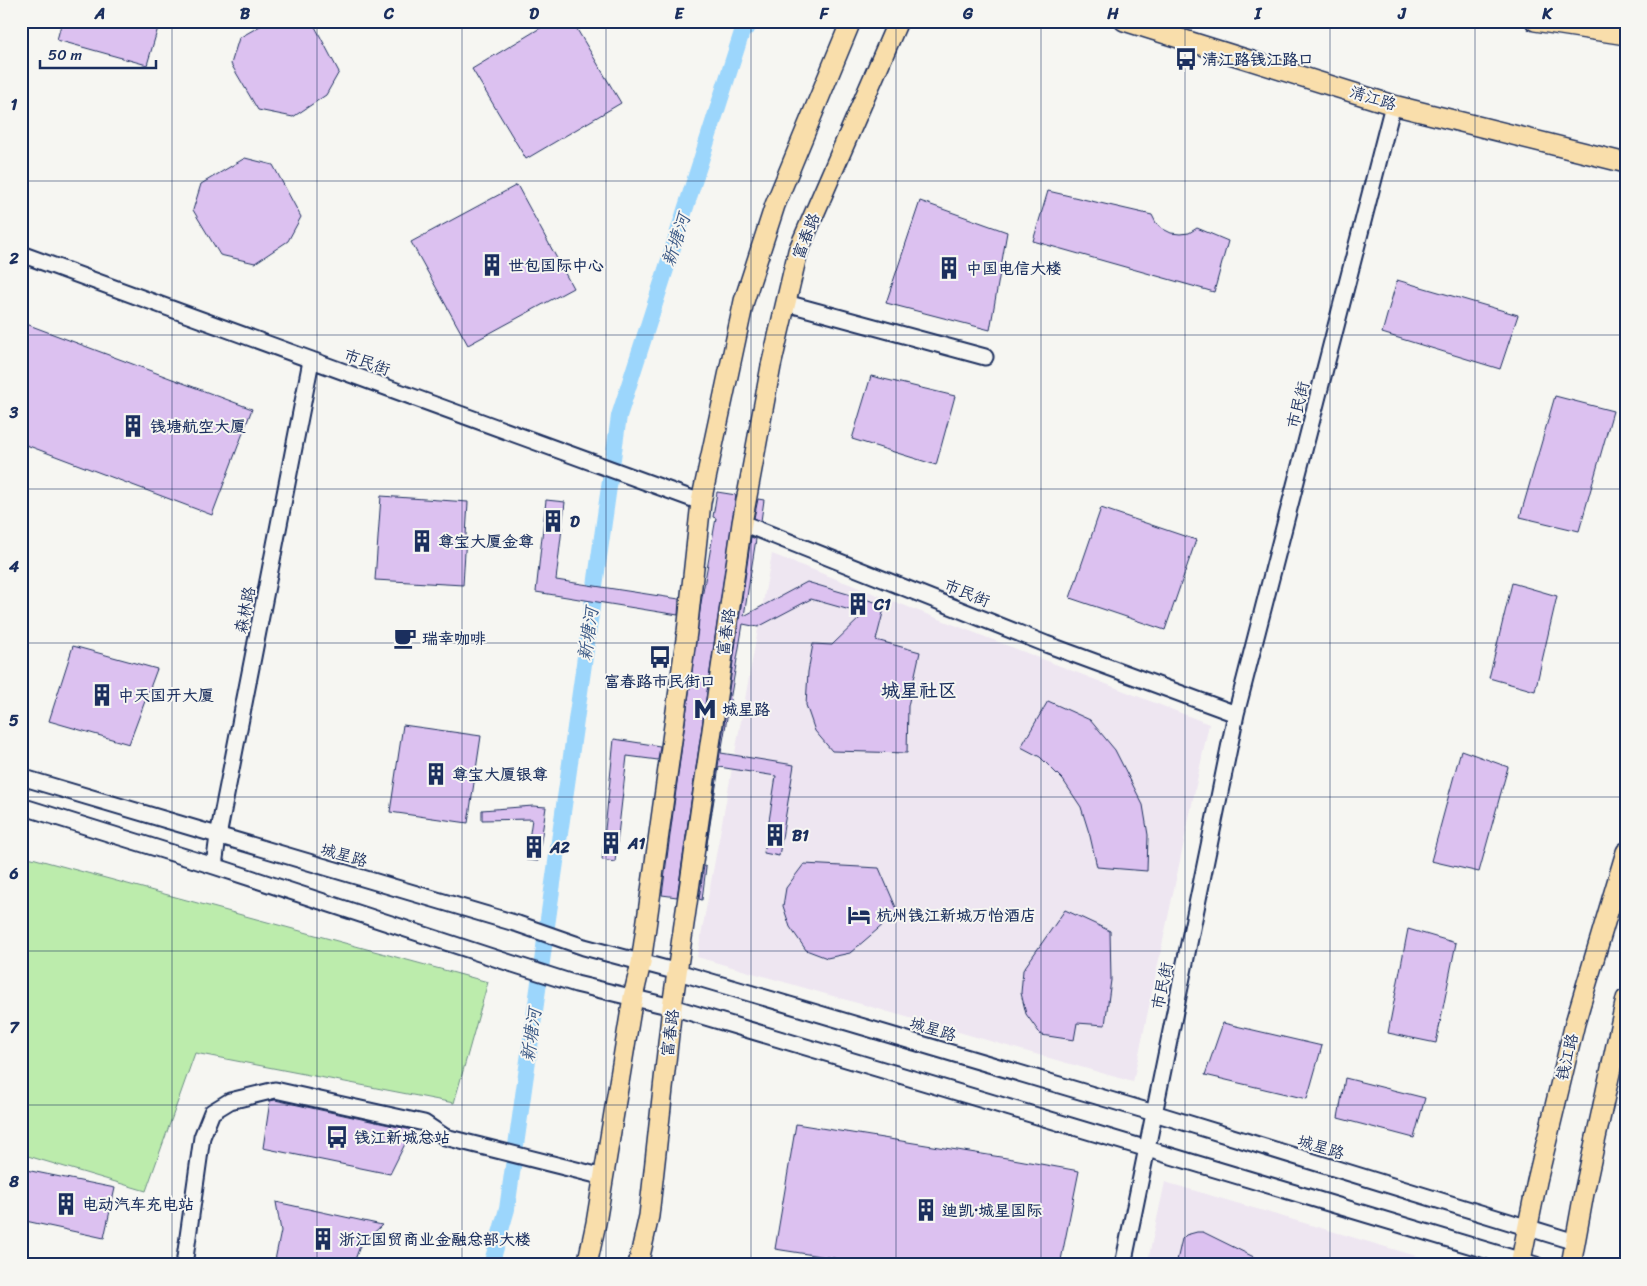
<svg xmlns="http://www.w3.org/2000/svg" width="1647" height="1286" viewBox="0 0 1647 1286" font-family="Sriracha,'LXGW WenKai TC',sans-serif">
	<style>
		.built { fill: #eee6f1 }
		.green { fill: #bcecac; stroke: #6c8e85 }
		.lines { fill: none; stroke-linecap: round; stroke-linejoin: round }
		.canal { stroke: #9cd6fc; stroke-width: 16 }
		.building { fill: #dcc1f0; stroke: #1b2f5e }
		.minor-casing { stroke: #1b2f5e; stroke-width: 19 }
		.major-casing { stroke: #1b2f5e; stroke-width: 22 }
		.minor { stroke: #f6f6f2; stroke-width: 15 }
		.major { stroke: #f9deab; stroke-width: 19 }
		.grid { fill: none; stroke: #1b2f5e; stroke-width: 1; stroke-opacity: 0.55 }
		.labels { text-anchor: middle; dominant-baseline: central; stroke-width: 4; stroke-linejoin: round; paint-order: stroke }
		.poi-label { font-size: 16px; font-weight: bold; fill: #1b2f5e; stroke: #f6f6f2; text-anchor: start }
		.street-label { font-size: 16px; fill: #1b2f5e; stroke: #f6f6f2 }
		.water-label { font-size: 18px; font-style: italic; fill: #3b5986; stroke: #f6f6f2 }
		.quarter-label { font-size: 19px; font-weight: bold; fill: #1b2f5e; stroke: #f6f6f2 }
		.neatline { fill: none; stroke: #1b2f5e; stroke-width: 2 }
		.grid-label { font-size: 16px; text-anchor: middle; font-weight: bold; fill: #1b2f5e }
	</style>
	<rect width="100%" height="100%" fill="#f6f6f2"/>
	<filter id="ink" filterUnits="userSpaceOnUse"><feTurbulence type="fractalNoise" baseFrequency=".02" numOctaves="2"/><feDisplacementMap in="SourceGraphic" scale="10" xChannelSelector="R" yChannelSelector="G"/><feConvolveMatrix kernelMatrix="1 2 1 2 8 2 1 2 1" color-interpolation-filters="sRGB"/></filter>
	<g filter="url(#ink)">
		<!-- built -->
		<path class="built" d="M772,554l437,170 -76,358 -436,-125z
			M1165,1182l265,78v5h-283z"/>
		<!-- green -->
		<path class="green" d="M21,855l467,127 -34,121 -259,-50 -49,138 -125,-37z"/>
		<g class="lines">
			<!-- canal -->
			<path class="canal" d="M491,1265l16,-56 112,-793 123,-384 12,-11"/>
		</g>
		<!-- building -->
		<path class="building" d="M62,21h98l-13,44 -90,-25z
			M269,21h43l27,51 -13,23 -33,22 -35,-7 -27,-46 8,-26z
			M552,21h20l49,82 -95,56 -54,-90z
			M245,158l28,7 28,52 -13,24 -33,22 -35,-8 -27,-45 8,-26z
			M517,185l56,103 -105,57 -57,-103z
			M1048,191l104,24 4,8 7,6 8,4 9,1 9,-1 8,-5 31,13 -14,51 -181,-51z
			M920,201l87,31 -17,98 -104,-27z
			M1397,280l121,35 -18,54 -118,-36z
			M21,322l231,87 -40,106 -191,-72z
			M871,376l84,20 -19,69 -84,-26z
			M1555,396l58,15 -34,120 -59,-14z
			M717,492l19,3 -59,402 -15,-2 39,-292 15,-85 -3,-1z
			M381,496l87,6 -5,83 -88,-5z
			M758,499l6,1 -3,21 -7,-3z
			M546,500l19,2 -9,78 123,19 -1,16 -142,-23z
			M1101,508l95,32 -31,90 -95,-32z
			M751,537l5,2 -12,77 63,-34 78,23 -9,35 44,12 -12,54 -1,47 -75,-2 -17,-20 -9,-26 2,-33 5,-28 19,1 32,-31 -53,-15 -53,28 -15,-3 -22,129 73,12 -15,91 -15,-3 12,-77 -57,-9 -13,83z
			M1512,583l45,13 -22,95 -46,-13z
			M73,646l84,23 -28,75 -80,-23z
			M1048,701l42,19 25,30 28,55 5,30 -1,36 -50,-4 -7,-31 -9,-29 -18,-27 -23,-23 -19,-10z
			M403,725l78,11 -13,87 -78,-11z
			M614,739l46,7 -2,14 -31,-4 -12,106 -13,-2z
			M1461,750l47,17 -29,105 -48,-11z
			M533,806l13,1 -8,54 -12,-1 6,-41 -50,1v-10z
			M804,864l75,4 19,44 -48,41 -23,5 -21,-8 -16,-23 -7,-21 3,-18z
			M704,866l2,1 -4,33 -3,-1z
			M1065,910l45,21 1,49 -6,45 -28,-2 -3,17 -33,-5 -15,-21 -5,-21 2,-23z
			M1408,929l48,14 -20,100 -48,-10z
			M1223,1023l99,23 -15,53 -102,-24z
			M1345,1078l80,20 -11,40 -76,-20z
			M275,1100l137,30 -22,44 -127,-26 7,-47z
			M796,1124l217,35 66,12 -19,94h-182l-103,-16z
			M21,1169l94,19 -11,50 -83,-18z
			M276,1202l106,23 -22,21 -7,19h-79l7,-34z
			M1197,1232h6l67,33h-94l6,-26 4,-4z"/>
		<g class="lines">
			<defs>
				<path id="minor" d="M21,254l680,248
					M786,303l199,54
					M742,523l304,121 190,70
					M21,777l497,147 66,23 94,25 61,18 415,123 421,129
					M21,806l193,60 296,97 66,21 96,23 864,258
					M214,866l4,-30 93,-475
					M184,1265l18,-128 10,-25 18,-11 45,-11 149,33 21,14 159,40
					M1123,1265l113,-551 157,-609"/>
				<path id="major" d="M1124,21l269,84 233,58
					M1535,21l91,14
					M587,1265l9,-42 37,-226 8,-34 46,-331 14,-130 43,-201 31,-96 76,-184
					M638,1265l11,-49 23,-209 70,-484 29,-157 27,-115 100,-230
					M1520,1265l17,-84 38,-158 51,-171
					M1571,1265l13,-72 42,-194"/>
			</defs>
			<!-- minor casing -->
			<use href="#minor" class="minor-casing"/>
			<!-- major casing -->
			<use href="#major" class="major-casing"/>
			<!-- minor -->
			<use href="#minor" class="minor"/>
			<!-- major -->
			<use href="#major" class="major"/>
		</g>
	</g>
	<!-- grid -->
	<path class="grid" d="M172,21v1244M317,21v1244M462,21v1244M606,21v1244M751,21v1244M896,21v1244M1041,21v1244M1185,21v1244M1330,21v1244M1475,21v1244M21,181h1605M21,335h1605M21,489h1605M21,643h1605M21,797h1605M21,951h1605M21,1105h1605"/>
	<!-- icons -->
	<defs>
		<symbol id="bus-bare" viewBox="-9 -9 18 18"><path d="M-5-6H5V4H4V6H2V4H-2V6H-4V4H-5ZM-3.5-4V0h7V-4ZM-3.5 1.2v1.5H-2V1.2ZM2 1.2v1.5H3.5V1.2Z" fill="#1b2f5e" stroke="#f6f6f2" stroke-width="2.5" paint-order="stroke"/></symbol>
		<symbol id="building-bare" viewBox="-9 -9 18 18"><path d="M-4-6H4V6H1V3H-1V6H-4ZM-2.5-4.3h1.7v1.8h-1.7ZM.8-4.3h1.7v1.8H.8ZM-2.5-1h1.7V.8h-1.7ZM.8-1h1.7V.8H.8Z" fill="#1b2f5e" stroke="#f6f6f2" stroke-width="2.5" paint-order="stroke"/></symbol>
		<symbol id="cafe-bare" viewBox="-9 -9 18 18"><path d="M-5.5-4.5H6V0H3Q3 3.5 0 3.5H-2.5Q-5.5 3.5-5.5 0ZM3-3.2v2h1.7v-2ZM-6 4.5H4V6H-6Z" fill="#1b2f5e" stroke="#f6f6f2" stroke-width="2.5" paint-order="stroke"/></symbol>
		<symbol id="metro-bare" viewBox="-9 -9 18 18"><path d="M-5.5 5V-5H-3L0 0L3-5H5.5V5H3V-.5L0 4L-3-.5V5Z" fill="#1b2f5e" stroke="#f6f6f2" stroke-width="2.5" paint-order="stroke"/></symbol>
		<symbol id="hotel-bare" viewBox="-9 -9 18 18"><path d="M-6-4.5h1.5V1H6V5H4.5V3h-9V5H-6ZM-4 0a1.8 1.8 0 1 1 3.6 0ZM.5 0V-2.5h3Q6-2.5 6 0Z" fill="#1b2f5e" stroke="#f6f6f2" stroke-width="2.5" paint-order="stroke"/></symbol>
	</defs>
	<g fill-rule="evenodd">
		<use href="#bus-bare" x="1170" y="43" width="32" height="32"/>
		<use href="#building-bare" x="476" y="249" width="32" height="32"/>
		<use href="#building-bare" x="933" y="252" width="32" height="32"/>
		<use href="#building-bare" x="117" y="410" width="32" height="32"/>
		<use href="#building-bare" x="537" y="505" width="32" height="32"/>
		<use href="#building-bare" x="406" y="525" width="32" height="32"/>
		<use href="#building-bare" x="842" y="588" width="32" height="32"/>
		<use href="#cafe-bare" x="389" y="622" width="32" height="32"/>
		<use href="#bus-bare" x="644" y="641" width="32" height="32"/>
		<use href="#building-bare" x="86" y="679" width="32" height="32"/>
		<use href="#metro-bare" x="689" y="693" width="32" height="32"/>
		<use href="#building-bare" x="420" y="758" width="32" height="32"/>
		<use href="#building-bare" x="759" y="819" width="32" height="32"/>
		<use href="#building-bare" x="595" y="827" width="32" height="32"/>
		<use href="#building-bare" x="518" y="831" width="32" height="32"/>
		<use href="#hotel-bare" x="843" y="899" width="32" height="32"/>
		<use href="#bus-bare" x="321" y="1121" width="32" height="32"/>
		<use href="#building-bare" x="50" y="1188" width="32" height="32"/>
		<use href="#building-bare" x="910" y="1194" width="32" height="32"/>
		<use href="#building-bare" x="307" y="1223" width="32" height="32"/>
	</g>
	<g class="labels">
		<!-- poi labels -->
		<g class="poi-label">
			<text x="1202" y="59">清江路钱江路口</text>
			<text x="508" y="265">世包国际中心</text>
			<text x="966" y="268">中国电信大楼</text>
			<text x="150" y="426">钱塘航空大厦</text>
			<text x="570" y="521">D</text>
			<text x="438" y="541">尊宝大厦金尊</text>
			<text x="874" y="604">C1</text>
			<text x="422" y="638">瑞幸咖啡</text>
			<text x="660" y="681" text-anchor="middle">富春路市民街口</text>
			<text x="118" y="695">中天国开大厦</text>
			<text x="722" y="709">城星路</text>
			<text x="452" y="774">尊宝大厦银尊</text>
			<text x="792" y="835">B1</text>
			<text x="628" y="843">A1</text>
			<text x="550" y="847">A2</text>
			<text x="876" y="915">杭州钱江新城万怡酒店</text>
			<text x="354" y="1137">钱江新城总站</text>
			<text x="82" y="1204">电动汽车充电站</text>
			<text x="942" y="1210">迪凯·城星国际</text>
			<text x="339" y="1239">浙江国贸商业金融总部大楼</text>
		</g>
		<!-- street labels -->
		<g class="street-label">
			<text transform="translate(1373 98) rotate(17)">清江路</text>
			<text transform="translate(806 236) rotate(-69)">富春路</text>
			<text transform="translate(367 362) rotate(20)">市民街</text>
			<text transform="translate(1298 405) rotate(-76)">市民街</text>
			<text transform="translate(967 593) rotate(22)">市民街</text>
			<text transform="translate(245 610) rotate(-79)">森林路</text>
			<text transform="translate(726 632) rotate(-82)">富春路</text>
			<text transform="translate(344 855) rotate(16)">城星路</text>
			<text transform="translate(1162 986) rotate(-78)">市民街</text>
			<text transform="translate(933 1029) rotate(17)">城星路</text>
			<text transform="translate(670 1033) rotate(-83)">富春路</text>
			<text transform="translate(1567 1057) rotate(-77)">钱江路</text>
			<text transform="translate(1321 1147) rotate(17)">城星路</text>
		</g>
		<!-- water labels -->
		<g class="water-label">
			<text transform="translate(676 240) rotate(-72)">新塘河</text>
			<text transform="translate(588 634) rotate(-82)">新塘河</text>
			<text transform="translate(531 1035) rotate(-82)">新塘河</text>
		</g>
		<!-- quarter labels -->
		<g class="quarter-label">
			<text x="919" y="690">城星社区</text>
		</g>
	</g>
	<!-- margin -->
	<rect width="1647" height="1286" fill="none" stroke="#f6f6f2" stroke-width="55"/>
	<!-- scale -->
	<path d="M40 60v8h116v-8" fill="none" stroke="#1b2f5e" stroke-width="2.5"/>
	<text x="48" y="60" font-size="15" fill="#1b2f5e" stroke="#f6f6f2" stroke-width="4" paint-order="stroke">50 m</text>
	<rect x="28" y="28" width="1592" height="1230" class="neatline"/>
	<g class="grid-label">
		<text x="100" y="19">A</text>
		<text x="245" y="19">B</text>
		<text x="389" y="19">C</text>
		<text x="534" y="19">D</text>
		<text x="679" y="19">E</text>
		<text x="824" y="19">F</text>
		<text x="968" y="19">G</text>
		<text x="1113" y="19">H</text>
		<text x="1258" y="19">I</text>
		<text x="1402" y="19">J</text>
		<text x="1547" y="19">K</text>
		<text x="14" y="110">1</text>
		<text x="14" y="264">2</text>
		<text x="14" y="418">3</text>
		<text x="14" y="572">4</text>
		<text x="14" y="726">5</text>
		<text x="14" y="879">6</text>
		<text x="14" y="1033">7</text>
		<text x="14" y="1187">8</text>
	</g>
</svg>
